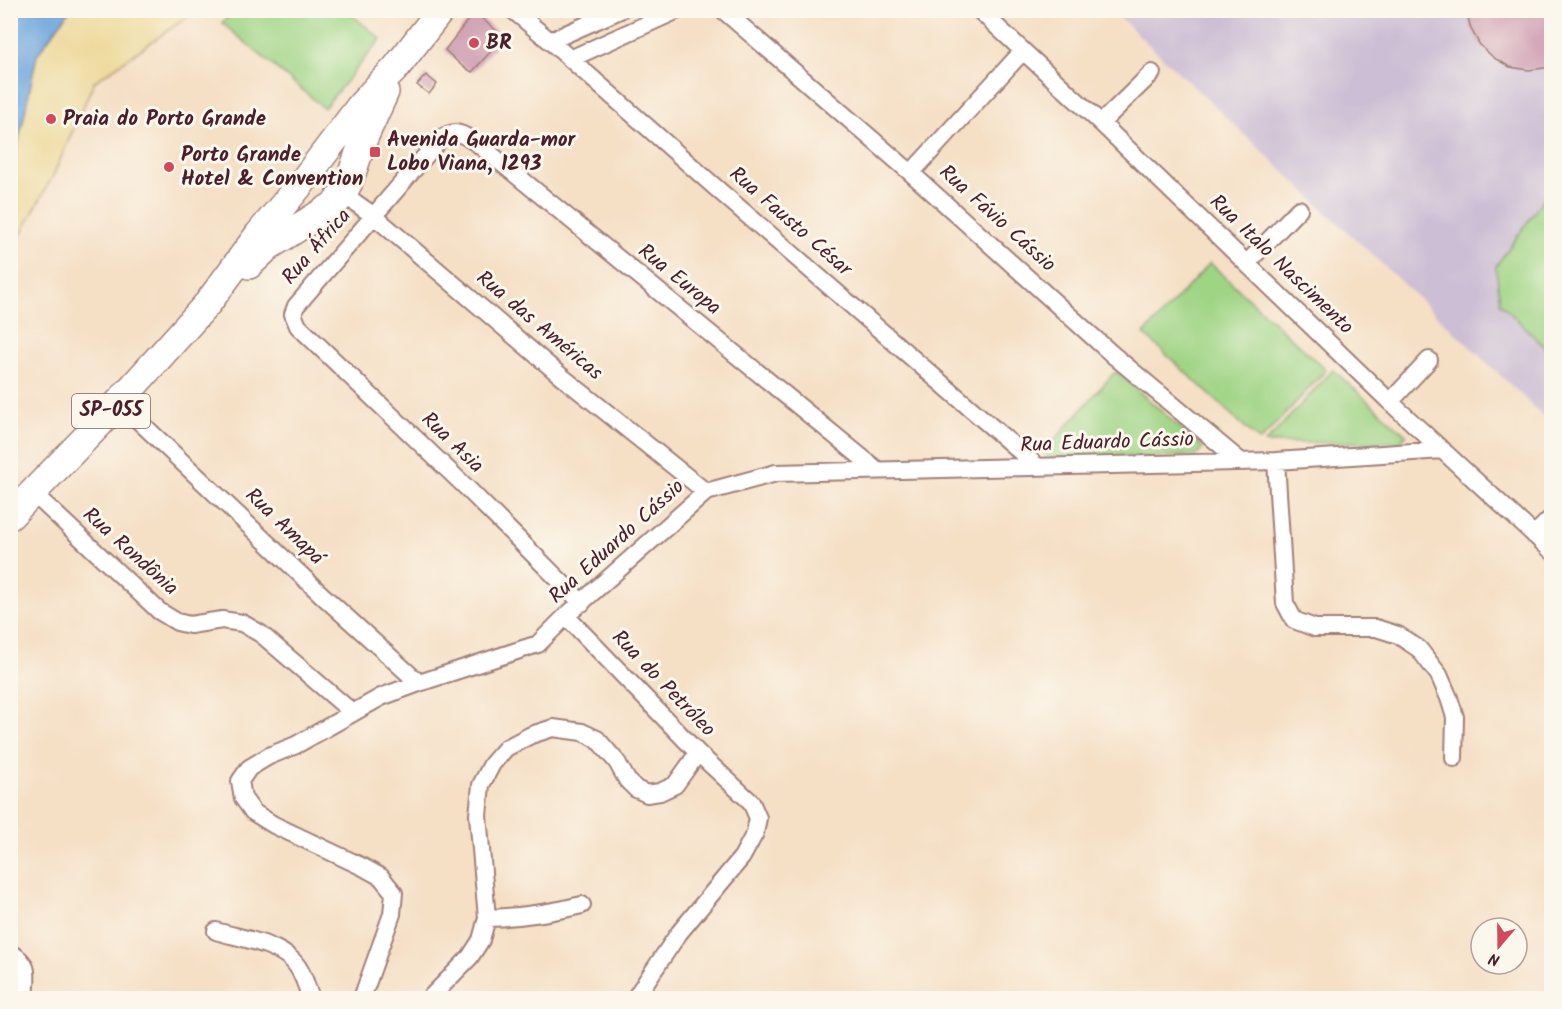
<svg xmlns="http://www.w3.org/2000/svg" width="1562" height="1009" viewBox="0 0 1562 1009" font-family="Kalam,sans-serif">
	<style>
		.industrial { fill: #ccbed4 }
		.green { fill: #9fd484; stroke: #747a58; stroke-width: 1.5 }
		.sand { fill: #eeda9e; stroke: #9c7c64; stroke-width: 1.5 }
		.water { fill: #6ea6dd; stroke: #5c6284; stroke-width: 1.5 }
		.building { fill: #c993aa }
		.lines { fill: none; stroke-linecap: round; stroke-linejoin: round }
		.minor-casing { stroke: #a07f78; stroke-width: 20 }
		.primary-casing { stroke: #a07f78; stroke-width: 30 }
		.minor { stroke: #fff; stroke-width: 16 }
		.primary { stroke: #fff; stroke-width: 27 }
		.poi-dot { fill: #d1495b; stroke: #fbf7ec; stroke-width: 2 }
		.labels { text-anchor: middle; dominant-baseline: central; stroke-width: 6; stroke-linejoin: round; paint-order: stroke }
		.shield { fill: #fbf7ec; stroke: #7f6065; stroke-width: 1.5 }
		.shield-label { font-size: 20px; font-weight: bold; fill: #4a1f2b }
		.poi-label { font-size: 21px; font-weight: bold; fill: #4a1f2b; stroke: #fbf7ec; text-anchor: start }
		.street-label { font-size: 21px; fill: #4a1f2b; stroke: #fbf7ec }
	</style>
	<rect width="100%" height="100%" fill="#fbf7ec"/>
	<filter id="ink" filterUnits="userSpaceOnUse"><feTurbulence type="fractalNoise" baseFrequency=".0167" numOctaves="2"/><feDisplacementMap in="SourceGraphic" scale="12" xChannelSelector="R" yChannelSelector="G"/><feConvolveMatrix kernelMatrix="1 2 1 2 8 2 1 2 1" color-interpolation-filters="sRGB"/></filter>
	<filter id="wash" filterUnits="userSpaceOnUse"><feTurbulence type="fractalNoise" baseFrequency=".008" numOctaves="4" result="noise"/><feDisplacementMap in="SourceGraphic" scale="24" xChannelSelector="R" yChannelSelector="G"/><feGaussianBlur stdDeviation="1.35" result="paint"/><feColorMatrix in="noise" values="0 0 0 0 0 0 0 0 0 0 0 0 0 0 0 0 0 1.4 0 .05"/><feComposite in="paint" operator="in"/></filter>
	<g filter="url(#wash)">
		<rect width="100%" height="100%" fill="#f5dfc5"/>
		<!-- industrial -->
		<path class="industrial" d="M1113,11h438v412z"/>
		<!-- green -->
		<path class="green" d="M233,11h114l34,28 -57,69 -102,-85z
			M1551,189l1,164h-1l-51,-50 -4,-37z
			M1210,263l116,107 -66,71 -116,-107z
			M1333,370l73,65 -6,7 -135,1z
			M1117,372l86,76 -8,8 -146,2 -6,-5 70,-79z"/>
		<!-- sand -->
		<path class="sand" d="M69,11h127l-102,71 -41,94 -42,76v-75l26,-122z"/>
		<!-- water -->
		<path class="water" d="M11,10l58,1 -32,44 -26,122z"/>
		<g id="blocks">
			<!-- building -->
			<path class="building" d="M1466,10h85v57l-22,3 -19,-3 -16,-9 -14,-13 -9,-16z
				M474,12l30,25 -32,35 -10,-6 -17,-16z
				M426,75l11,9 -8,10 -12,-9z"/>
		</g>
	</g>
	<g filter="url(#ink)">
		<use href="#blocks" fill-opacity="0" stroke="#a07f78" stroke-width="1.5"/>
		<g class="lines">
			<defs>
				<path id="minor" d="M513,10l37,31 165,146 323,280
					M723,10l188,163 202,182 127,106
					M979,10l122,113 289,279 162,149
					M550,41l70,-31
					M570,59l108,-49
					M1101,123l51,-50
					M911,173l112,-122
					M343,194l31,22 187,160 145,116
					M1247,263l52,-54
					M119,402l204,194 96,87
					M1390,402l39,-42
					M1276,461l9,142 9,17 21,8h61l22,7 21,14 20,26 10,23 6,19 -1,41
					M33,493l126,118 18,11 13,3 32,-5 20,3 19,11 92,79
					M1534,535l18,-18
					M582,603l-116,-116 -168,-161 -5,-12 3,-8 144,-167c17,-11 21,-5 37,4l400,327
					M566,616l132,137 53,49 7,16 -3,15 -13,24 -63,76 -44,65
					M487,918c32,-1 63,-5 95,-13
					M216,931c23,7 60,12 77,30 10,10 13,25 18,37
					M10,953c22,10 16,25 15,45
					M362,998l30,-84 2,-21 -13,-16 -18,-10 -89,-42 -21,-13 -10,-14 -3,-17 9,-13 20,-12 27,-11 85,-48 38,-14 119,-39 28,-28 140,-124 70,-19 500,-12 167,-11
					M430,998l40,-41 11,-17 6,-22 -9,-103 3,-30 11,-21 14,-16 25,-13 22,-7 29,4 15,7 20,23 10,18 9,9 11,5 13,-2 15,-7 23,-32"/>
				<path id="primary" d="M249,265l20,-19 65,-41 9,-11 6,-12 15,-44 21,-46
					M10,516l91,-94 107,-119 51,-69 45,-54 57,-75 19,-21 15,-15 46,-59"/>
			</defs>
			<!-- minor casing -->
			<use href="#minor" class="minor-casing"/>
			<!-- primary casing -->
			<use href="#primary" class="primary-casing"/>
			<!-- minor -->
			<use href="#minor" class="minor"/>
			<!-- primary -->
			<use href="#primary" class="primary"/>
		</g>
	</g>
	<!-- markers -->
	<g class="poi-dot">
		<circle cx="474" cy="43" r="6"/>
		<circle cx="51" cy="119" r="6"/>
		<rect x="369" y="146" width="12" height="12" rx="3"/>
		<circle cx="169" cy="167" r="6"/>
	</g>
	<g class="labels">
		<!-- shield labels -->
		<rect class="shield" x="72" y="394" width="78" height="34" rx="4.5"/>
		<g class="shield-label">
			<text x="111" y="411">SP-055</text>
		</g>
		<!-- poi labels -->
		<g class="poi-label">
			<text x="486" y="43">BR</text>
			<text x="63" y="119">Praia do Porto Grande</text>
			<text x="387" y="140">Avenida Guarda-mor<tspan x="387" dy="24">Lobo Viana, 1293</tspan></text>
			<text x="181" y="155">Porto Grande<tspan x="181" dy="24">Hotel &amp; Convention</tspan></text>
		</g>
		<!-- street labels -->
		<g class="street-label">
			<text transform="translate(997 219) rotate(42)">Rua Fávio Cássio</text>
			<text transform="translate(790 222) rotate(41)">Rua Fausto César</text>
			<text transform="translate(317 247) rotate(-49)">Rua África</text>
			<text transform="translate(1281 265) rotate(44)">Rua Italo Nascimento</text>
			<text transform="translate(679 280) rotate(39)">Rua Europa</text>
			<text transform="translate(539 326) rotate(40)">Rua das Américas</text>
			<text transform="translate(452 443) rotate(44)">Rua Asia</text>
			<text transform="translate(1107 443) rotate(-2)">Rua Eduardo Cássio</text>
			<text transform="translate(284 527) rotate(44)">Rua Amapá</text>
			<text transform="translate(617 542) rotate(-42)">Rua Eduardo Cássio</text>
			<text transform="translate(130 552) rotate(42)">Rua Rondônia</text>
			<text transform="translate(663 684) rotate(46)">Rua do Petróleo</text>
		</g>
	</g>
	<!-- margin -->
	<rect width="1562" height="1009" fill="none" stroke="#fbf7ec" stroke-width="36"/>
	<!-- north arrow -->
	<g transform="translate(1499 946) rotate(200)"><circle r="28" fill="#fbf7ec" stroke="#b4a19f" stroke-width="1.5"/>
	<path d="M0-4.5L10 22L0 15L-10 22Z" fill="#d1495b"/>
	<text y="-9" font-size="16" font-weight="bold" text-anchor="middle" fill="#4a1f2b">N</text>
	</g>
</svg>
